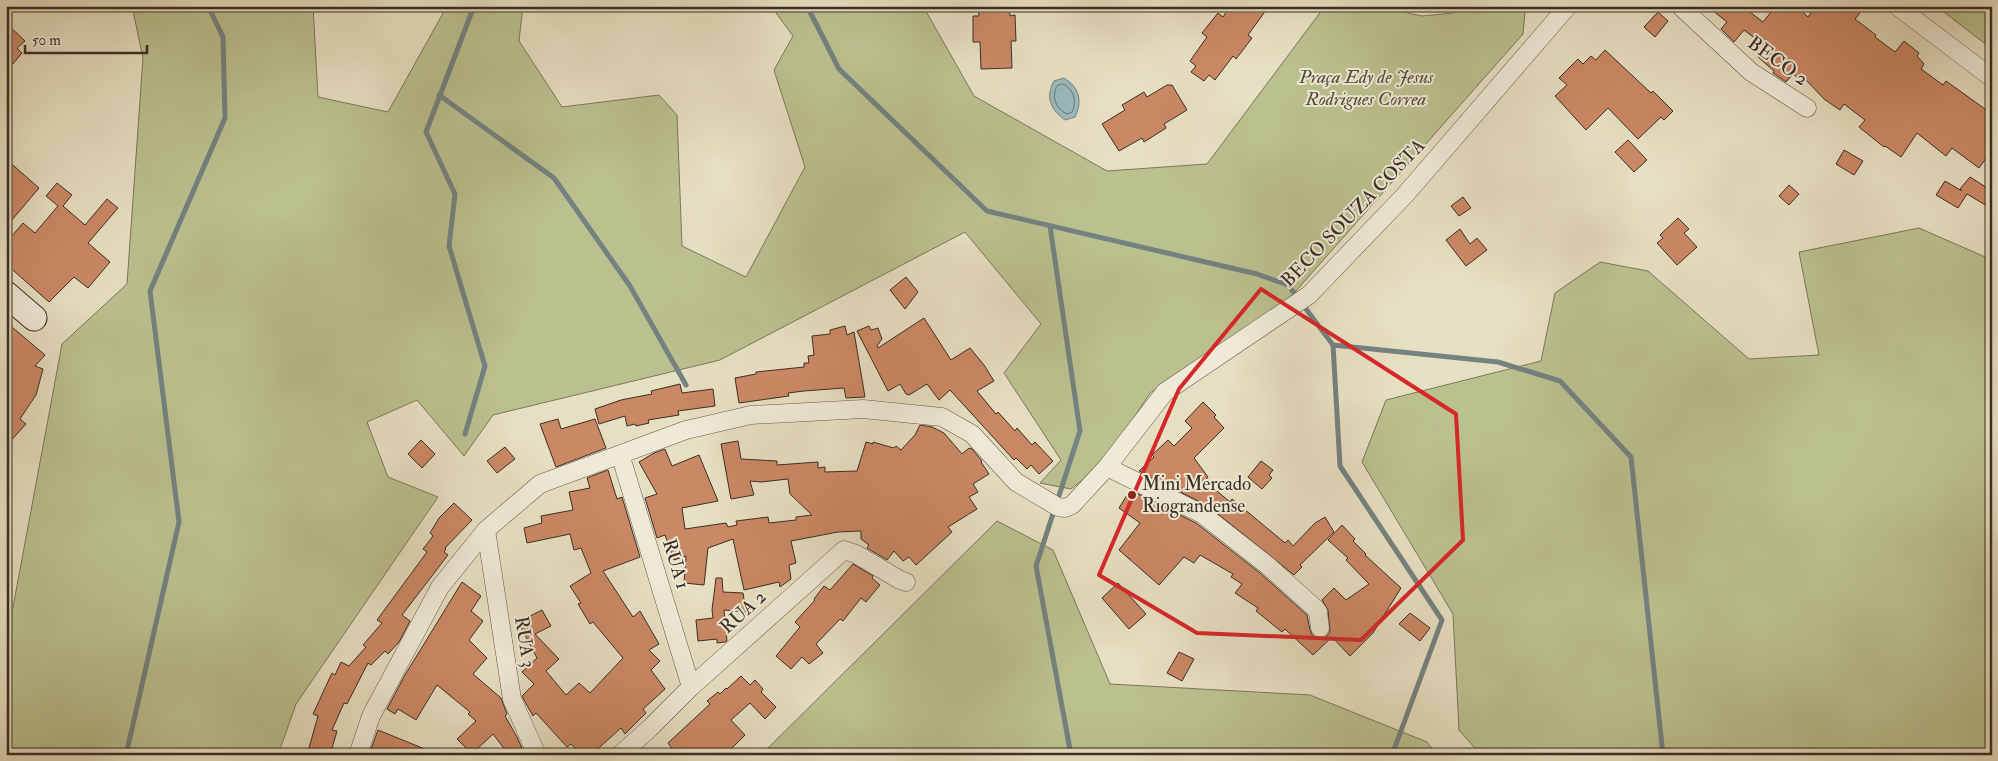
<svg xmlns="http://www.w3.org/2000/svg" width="1998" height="761" viewBox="0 0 1998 761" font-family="'IM FELL Double Pica',serif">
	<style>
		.green { fill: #bbc08f; stroke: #7a775a }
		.water { fill: #9ababd; stroke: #748280 }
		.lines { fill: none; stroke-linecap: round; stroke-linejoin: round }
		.shore { stroke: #6a7470; stroke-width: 1 }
		.stream { stroke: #748280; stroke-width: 5 }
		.building { fill: #cb8865; stroke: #3a2e24 }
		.street-casing { stroke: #655a4c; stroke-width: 19 }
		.secondary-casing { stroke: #3a2e24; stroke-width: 27 }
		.street { stroke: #efead7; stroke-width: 18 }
		.secondary { stroke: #efead7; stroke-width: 25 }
		.marked { fill: none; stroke: #d62828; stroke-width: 4; stroke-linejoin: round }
		.poi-dot { fill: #8f2418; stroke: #efead7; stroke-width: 2 }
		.labels { text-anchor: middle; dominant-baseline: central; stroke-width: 4; stroke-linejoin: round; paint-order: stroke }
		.street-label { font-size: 19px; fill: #3a2e24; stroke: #efead7 }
		.park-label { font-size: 19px; font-style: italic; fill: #544b39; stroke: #efead7 }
		.poi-label { font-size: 19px; fill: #3a2e24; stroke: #efead7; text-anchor: start }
	</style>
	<rect width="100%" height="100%" fill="#e7dfc2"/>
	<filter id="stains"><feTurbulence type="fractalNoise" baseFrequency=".004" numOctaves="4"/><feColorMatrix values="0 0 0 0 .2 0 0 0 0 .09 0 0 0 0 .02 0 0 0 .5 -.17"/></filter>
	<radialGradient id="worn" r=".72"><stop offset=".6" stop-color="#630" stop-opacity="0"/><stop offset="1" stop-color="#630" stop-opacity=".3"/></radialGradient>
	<!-- green -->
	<path class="green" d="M132,6h181l5,91 70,15 59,-106h76l-4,35 43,66 97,-12 18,20 5,131 64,31 59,-110 -31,-97 19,-34 -22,-30h152l51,90 133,75 100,-7 118,-158h50l47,10 31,-3 23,-7h42l7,6 -2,22 -235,266 -138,93 -45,69 -34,27 -31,-6 21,-23 -57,-87 37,-49 -76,-92 -245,128 -227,55 -29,41 -47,-56 -50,22 21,55 50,20 -142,207 -18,51h-272v-110l56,-301 65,-60 16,-226z
		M1936,6h56v43z
		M1919,228l73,32v495h-511l-22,-25 -6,-116 -91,-152 24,-62 155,-39 14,-68 45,-31 48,9 101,88 70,-4 -20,-103z
		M997,521l56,29 57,134 200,11 117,47 10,13h-676z"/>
	<!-- water -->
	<path class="water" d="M1064,78c15,9 19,23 11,39l-10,3c-14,-10 -20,-23 -11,-39z"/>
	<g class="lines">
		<!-- shore -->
		<path class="shore" d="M1063,84c11,5 14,18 9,28l-5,2c-11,-5 -16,-17 -10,-28z"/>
		<!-- stream -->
		<path class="stream" d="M807,6l32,63 148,142 270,63 31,11 45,60 7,121 102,154 -50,135
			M439,95l115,83 76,108 56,99
			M1050,226l30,205 -44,135 35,189
			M1333,345l165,17 62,19 71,76 32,298
			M465,434l20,-68 -36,-120 6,-52 -29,-62 48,-126
			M126,755l53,-233 -29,-231 75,-173 -2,-81 -15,-31"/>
	</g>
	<!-- building -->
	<path class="building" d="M978,6h32v10l5,-1 1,26h-5l1,27 -31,1 -1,-27h-7v-26h6z
		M1230,6h39l-21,29 4,3 -16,21 -3,-3 -18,24 -6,-5 -5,6 -13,-9 5,-6 -6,-5 17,-24 -5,-4 16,-20 5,4z
		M1707,6h35l21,16 13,-16h20l12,11 8,-11h37l7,7 -5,6 21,16 -1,2 20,15 9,-11 15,12 -2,3 7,8 -3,5 22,16 3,-4 46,33v36l-13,18 -27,-20 -6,8 -29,-23 -16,24 -16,-11 -1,1 -25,-20 6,-7 -21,-16 -4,6 -16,-11 -18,-19 -2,3 -11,-9 -7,8 -13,-9 1,-2 -16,-14 10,-9 -24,-18 -10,12 -13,-13 6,-7z
		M1658,12l10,9 -13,16 -11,-10z
		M6,23l19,18 -8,7 5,5 -9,11 -5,-6 -2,2z
		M1605,50l46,43 2,-2 20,20 -9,9 -3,-3 -23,22 -30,-31 -22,22 -31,-34 12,-11 -8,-7 19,-19 5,5 8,-8 5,4z
		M1167,85h5l15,25 -23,14 2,4 -22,14 -2,-4 -23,13 -17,-27 23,-14 -3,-5 22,-13 3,5z
		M1628,140l19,20 -13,12 -19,-20z
		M1844,150l19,11 -9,14 -18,-11z
		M6,159l33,29 -33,39z
		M1970,177l22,14v18l-25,-15 -9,14 -22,-13 9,-14 17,10 -2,-2z
		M57,183l15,12 -9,11 22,19 22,-26 11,9 -30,35 22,19 -22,26 -14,-11 -25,25 -43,-38v-21l17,-20 12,10 23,-27 -12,-10z
		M1789,185l10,9 -10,11 -10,-9z
		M1463,197l8,11 -12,8 -8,-10z
		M1678,218l11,11 -5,4 13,14 -20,18 -20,-22 6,-5 -3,-3z
		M1460,229l10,15 7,-6 10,12 -21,16 -20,-26z
		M906,277l12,15 -13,17 -15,-19z
		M924,318l27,42 19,-12 14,17 10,16 -17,10 19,23 2,-2 17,19 2,-3 15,17 3,-3 18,19 -14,13 -8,-9 -4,4 -11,-11 -2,2 -64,-70 -11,10 -12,-16 -18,11 -3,-1 -6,-10 -12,7 -31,-60 12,-5 2,4 7,-2 4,11 -5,7 1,2z
		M6,322l39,33 -10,11 8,3 -7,26 -16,24 6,5 -20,22z
		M845,326l2,9 7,-3 11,65 -19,1 -2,-10 -40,3 -16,2 1,3 -50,7 -4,-25 21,-4v-2l48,-5v-4h5l-1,-7 6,-1 -2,-19 18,-2v-4z
		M680,384l2,9 31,-4 2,17 -37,5 1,4 -31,5 1,3 -13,3 -1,-2 -8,2 -2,-10 -26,8 -4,-15 26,-9 31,-6 -1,-3z
		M1203,402l13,13 -2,2 10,11 -30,30 14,19 -3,4 25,21 2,-3 53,44 3,-3 5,6 22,-23 10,-6 9,15 -34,33 2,2 -8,8 -86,-69 -69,-35 15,-14 -2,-2 16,-15 6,6 18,-18 -7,-7z
		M558,419l3,10 34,-10 11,29 -50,19 -16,-43z
		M920,425l12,2 12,6 18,21 7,-6 3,1 10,12 -1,1 8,12 -16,10 5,8 -9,5 8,12 -29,18 4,5 -36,33 -7,-8 -6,4 -9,-10 -7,9 -20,-12 2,-3 -8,-6v-8l-23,1 -47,9 5,22 -7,2 2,14 -11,8 -1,-5 -35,8 -11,-51 -25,9 -4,37 -20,-2 2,-27 -12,4 -9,-25 -8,3 -12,-40 12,-4 -18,-32 15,-9 11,-4 7,17 27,-11 19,46 -36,7 3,21 41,-6 2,4 9,-2 -1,-4 32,-4 1,6 27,-3v-3l16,-2 -22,-21 -2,-15 -27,3 -11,-1 4,14 -23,4 -10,-55 17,-3 3,18 36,2v4l41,-3v6l7,-1v5l32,-1 9,-29 7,2v-2l21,6 2,-2 5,4 14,-15z
		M421,440l14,14 -13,14 -14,-14z
		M505,447l10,12 -18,14 -10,-12z
		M1261,461l12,9 -4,5 3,3 -10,11 -14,-12z
		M608,470l9,29 5,-2 18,60 -37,14 30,46 7,-6 19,33 -10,6 11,11 -9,9 14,19 -22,20 3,4 -21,21 -4,-6 -30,27h-9l-11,-11 -4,3 -31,-34 -3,3 -9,-16 -2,-4 12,-12 -12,-12 15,-14 -20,-38 3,-2 2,2 20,-10 9,16 -16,8 24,25 -13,12 20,24 13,-12 11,10 33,-35 -30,-36 -3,2 -12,-20 3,-1 -11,-17 21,-13 -10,-25 -7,2 -4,-16 -43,9 -3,-15 18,-5 -1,-7 32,-6 -4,-18 21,-4 -3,-10z
		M1130,490l66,33 64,50 47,42 3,15 2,5 4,3 10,-1 4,-5 -2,-22 -6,-10 12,-12 12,12 23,-16 -23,-24 2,-2 -20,-18 14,-15 13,14 -2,2 13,13 -1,1 36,33 -28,45 -23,23 -18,-19 -19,18 -28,-26 -3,3 -26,-21 2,-3 -23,-15 7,-9 -11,-7 2,-3 -33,-19 -6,8 -10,-6 -25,28 -40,-35 21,-27 -21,-15z
		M454,503l18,17 -27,28 1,1 -2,3 4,3 -46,60 8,6 -11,21 -11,12 -3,-3 -14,14 -3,-2 -21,41 -3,-1 -12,27 5,1 -7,24h-23l11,-39 -5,-2 19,-41 3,2 6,-13 8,4 17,-19 -3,-2 19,-22 -5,-3 50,-68 -4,-3 10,-13 -3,-3 9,-15z
		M853,564l20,12 -1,2 8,7 -14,17 -5,-4 -18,23 -3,-2 -24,25 7,9 -14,11 -7,-7 -11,12 -15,-13 24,-29 -5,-5 20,-22 -1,-1 10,-13 6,4z
		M716,578h6l1,14 20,1 3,19 -22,-2 3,31 -2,1 -8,1v-4l-19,2 -2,-21 17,-2 -1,-8z
		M462,582l19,14 -10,15 12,10 -14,19 18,18 -14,16 28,24 6,16 -2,2 12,21 8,18h-16l-16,-21 -21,20 -15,-15 19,-18 -8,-7 2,-2 -33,-27 -21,35 -18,-11 -3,5 -8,-5 18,-34z
		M1118,583l28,31 -17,15 -27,-31z
		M1410,613l20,15 -10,13 -21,-17z
		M1179,652l15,7 -12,22 -15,-8z
		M741,676l9,9 5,-5 8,9 -2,3 15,15 -11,12 -15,-16 -19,17 14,15 -20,20h-49l-8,-12 42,-39 -3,-3 11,-9 2,2 6,-6 1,1z
		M378,730l59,24v1h-68z"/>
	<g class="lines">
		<defs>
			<path id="street" d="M1680,6l71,66 56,36
				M1897,6l95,72
				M620,454l71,233
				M1107,467l95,47 65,51 48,43 3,4 2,16
				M486,530l26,169 25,56
				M358,755l13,-39 69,-129 46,-57 54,-46 146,-54 65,-15 112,-6 79,8 30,17 44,48 42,25 7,1 7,-3 35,-38 58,-75 144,-97 96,-100 163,-189
				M620,755l30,-27 41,-41 153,-137 12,4 44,26 6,2"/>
			<path id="secondary" d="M6,294l28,24"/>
		</defs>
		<!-- street casing -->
		<use href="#street" class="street-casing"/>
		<!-- secondary casing -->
		<use href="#secondary" class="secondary-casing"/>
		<!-- street -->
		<use href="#street" class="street"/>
		<!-- secondary -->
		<use href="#secondary" class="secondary"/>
	</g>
	<!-- marked area -->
	<path class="marked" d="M1261,289l195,125 7,126 -102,100 -164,-7 -98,-58 80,-186z"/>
	<!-- markers -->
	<circle class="poi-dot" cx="1132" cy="495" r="5"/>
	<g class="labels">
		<!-- street labels -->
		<g class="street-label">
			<text transform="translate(1778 61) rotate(36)">BECO 2</text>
			<text transform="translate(1353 213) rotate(-46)">BECO SOUZA COSTA</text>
			<text transform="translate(676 564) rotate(73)">RUA 1</text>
			<text transform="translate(743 612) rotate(-42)">RUA 2</text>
			<text transform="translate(525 642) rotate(81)">RUA 3</text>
		</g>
		<!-- park labels -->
		<g class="park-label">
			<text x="1366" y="77">Praça Edy de Jesus<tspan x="1366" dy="22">Rodrigues Correa</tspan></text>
		</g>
		<!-- poi labels -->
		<g class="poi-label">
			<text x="1142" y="484">Mini Mercado<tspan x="1142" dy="22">Riograndense</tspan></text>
		</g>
	</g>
	<!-- margin -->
	<rect width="1998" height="761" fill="none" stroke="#e7dfc2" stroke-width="25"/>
	<rect x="8" y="8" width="1983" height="746" fill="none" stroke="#3a2e24" stroke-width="2.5"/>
	<rect x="12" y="12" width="1973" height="736" fill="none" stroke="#3a2e24"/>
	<!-- scale -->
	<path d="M25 45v8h122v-8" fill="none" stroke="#3a2e24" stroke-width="2.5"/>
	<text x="32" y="45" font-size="15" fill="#3a2e24" stroke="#efead7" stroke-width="4" paint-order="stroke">50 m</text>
	<rect width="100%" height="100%" filter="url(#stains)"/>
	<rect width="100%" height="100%" fill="url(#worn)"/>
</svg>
